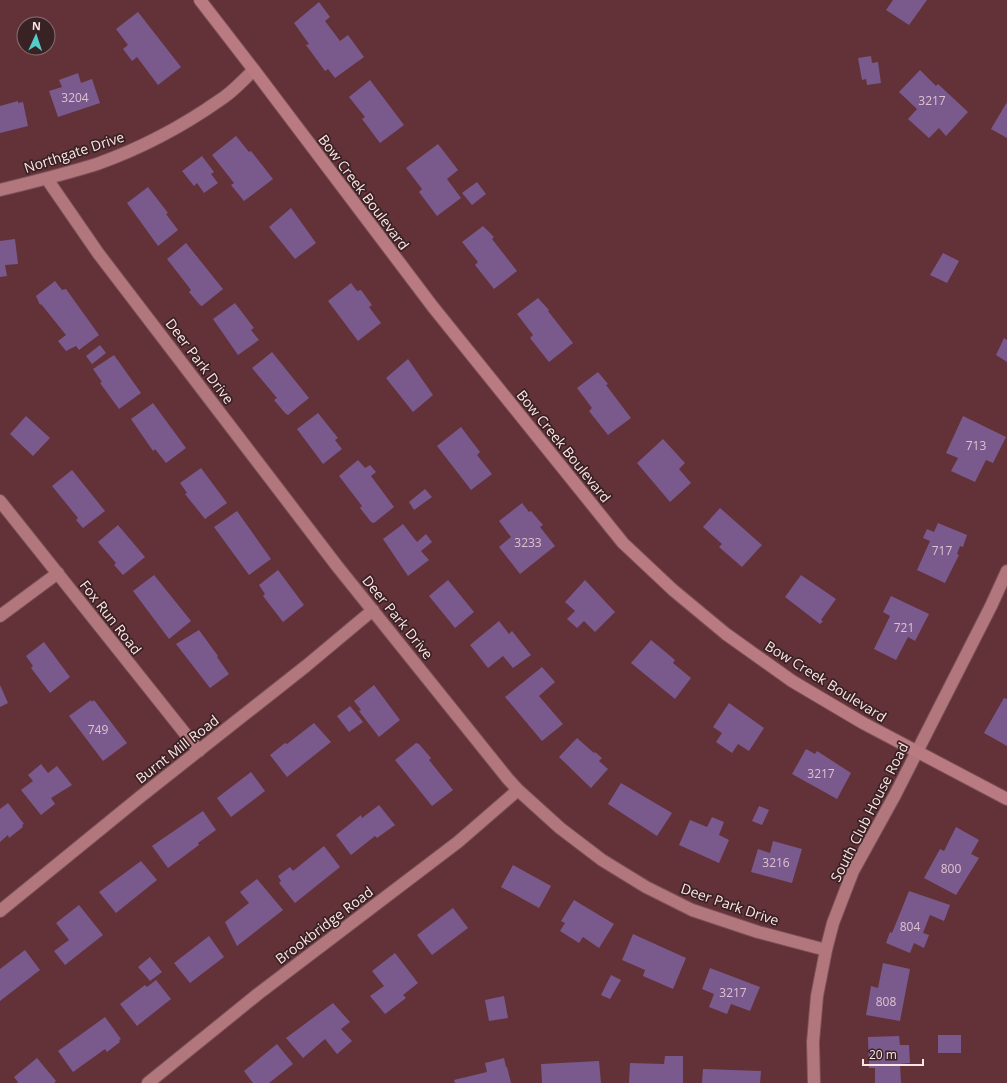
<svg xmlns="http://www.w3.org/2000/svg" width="1007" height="1083" viewBox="0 0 1007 1083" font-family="'Open Sans',sans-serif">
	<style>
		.building { fill: #7a5a8c }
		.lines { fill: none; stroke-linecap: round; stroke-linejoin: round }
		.street-casing { stroke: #7a5057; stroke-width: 14 }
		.secondary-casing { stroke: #7a5057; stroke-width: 14 }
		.street { stroke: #b1777d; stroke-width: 12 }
		.secondary { stroke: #ba7a81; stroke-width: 12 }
		.labels { text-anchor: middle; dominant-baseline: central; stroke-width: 3.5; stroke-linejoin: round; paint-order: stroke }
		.number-label { font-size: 12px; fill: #dec2d0 }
		.street-label { font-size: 14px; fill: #ffe4e6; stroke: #392224 }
	</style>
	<rect width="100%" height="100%" fill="#633138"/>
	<!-- building -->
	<path class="building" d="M893,0h34l-18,25 -23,-15z
		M319,2l11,15 -5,4 15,20 8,-6 16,22 -29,21 -7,-9 -3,2 -19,-26 3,-1 -15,-21z
		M138,12l43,55 -23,18 -21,-28 -5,4 -9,-12 5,-4 -12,-16z
		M871,56l1,7 6,-1 3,21 -14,2 -1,-6 -4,1 -4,-22z
		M920,70l16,16 2,-2 30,28 -22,24 -7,-8 -10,10 -21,-19 9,-10 -18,-17z
		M78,73l3,10 11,-4 8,24 -42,14 -9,-26 13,-4 -3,-7z
		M370,80l34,45 -24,18 -18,-24 3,-2 -16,-20z
		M18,101v2l5,-1 5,24 -28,7v-27z
		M1007,102v36l-16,-9z
		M236,136l13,16 2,-1 22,28 -29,22 -13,-16 3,-2 -22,-28z
		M438,144l20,26 -11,9 14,19 -24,18 -18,-24 3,-3 -16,-21z
		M202,156l12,16 -3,2 7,9 -14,10 -7,-10 -3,3 -12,-15z
		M477,182l9,12 -14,11 -10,-12z
		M148,187l20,26 -2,1 12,16 -20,16 -31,-43z
		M291,208l25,35 -21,16 -26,-32z
		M483,226l11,11 -2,2 25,32 -23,18 -19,-24 3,-3 -16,-20z
		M15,239l3,25 -13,1 2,11 -7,1v-36z
		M186,243l37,46 -21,17 -2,-1 -11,-13 2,-2 -24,-31z
		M943,253l16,8 -12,22 -17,-8z
		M55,281l7,9 4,-1 33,46 -20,15 -3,-4 -10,5 -8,-10 8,-6 -25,-31 -1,1 -4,-9z
		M351,283l6,8 4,-1 11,15 -3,2 12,16 -23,18 -30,-40z
		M538,298l11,12 -1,1 25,32 -24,19 -19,-24 3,-3 -16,-21z
		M235,303l19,25 -3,2 8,10 -21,15 -25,-36z
		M1004,338l3,2v22l-11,-7z
		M100,345l6,8 -14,11 -6,-8z
		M272,352l37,46 -21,17 -3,-2 -11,-13 3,-2 -25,-30z
		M114,355l27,38 -22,16 -19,-26 2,-1 -9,-13z
		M408,359l25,36 -20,17 -27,-34z
		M598,372l10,12 -2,1 25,33 -23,17 -19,-24 3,-3 -15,-20z
		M153,403l33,45 -20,15 -11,-14 -2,2 -22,-32z
		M318,413l20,25 -3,2 7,9 -19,15 -26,-35z
		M26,416l24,22 -17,18 -23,-22z
		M963,416l43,21 -13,26 -7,-3 -11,22 -24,-11 7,-13 -12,-5z
		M461,427l19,25 -3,3 15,19 -21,16 -34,-44z
		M663,439l22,24 -6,6 12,14 -21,19 -33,-39z
		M358,460l7,8 5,-3 6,7 -5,4 23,31 -20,16 -3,-1 -11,-14 2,-2 -23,-30z
		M201,468l26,35 -22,16 -20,-25 2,-1 -7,-10z
		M72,470l33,41 -22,17 -7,-8 2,-2 -26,-32z
		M425,489l7,8 -18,13 -5,-8z
		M522,503l7,9 2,-1 12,14 -3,2 15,19 -35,28 -21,-27 12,-10 -12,-16z
		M720,508l42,37 -20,22 -23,-20 3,-3 -19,-17z
		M237,511l34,48 -22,16 -35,-48z
		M938,523l29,12 -4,12 -3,-1 -3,8 2,1 -14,28 -28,-13 13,-29 -7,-3 4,-9 7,3z
		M403,524l14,18 9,-8 6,8 -11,9 8,9 -21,16 -25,-37z
		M118,525l27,32 -22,18 -9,-10 2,-2 -18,-21z
		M278,570l26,35 -21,17 -20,-26 2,-2 -6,-9z
		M154,575l37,46 -22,18 -36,-48z
		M801,575l35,24 -15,21 2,1 -3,3 -35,-27z
		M448,580l26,32 -19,16 -26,-32z
		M585,580l30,32 -20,20 -11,-11 -7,7 -10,-9 8,-8 -10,-9z
		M891,596l38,18 -14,27 -7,-4 -12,23 -22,-11 16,-33 -7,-4z
		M499,621l10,13 3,-3 19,24 -18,13 -10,-12 -15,12 -18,-23z
		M199,630l19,26 -1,1 12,17 -19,14 -34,-44z
		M651,640l24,20 -2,3 18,15 -16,21 -44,-36z
		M44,642l26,35 -20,16 -19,-25 2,-2 -7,-10z
		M542,667l13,15 -16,14 24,28 -21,17 -37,-44z
		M0,685l8,18 -8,4z
		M374,685l26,35 -21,17 -20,-26 2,-1 -7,-9z
		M1004,698l3,1v47l-23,-13z
		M91,700l1,2 2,-2 33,43 -24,18 -34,-45z
		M729,703l35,25 -15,23 -11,-7 -6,9 -16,-11 6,-9 -9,-6z
		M350,706l13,16 -14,10 -12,-16z
		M314,723l17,19 -44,35 -17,-22 15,-12 2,1z
		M577,738l17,15 1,-1 7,6 -3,3 9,8 -17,19 -32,-31z
		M416,743l3,1 12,14 -2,2 24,30 -21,16 -37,-46z
		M806,749l9,5 2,-3 34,22 -14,26 -45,-25z
		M41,764l7,9 9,-7 15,19 -21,13 4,6 -14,11 -20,-25 12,-9 -5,-6z
		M251,772l14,19 -34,26 -14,-19z
		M621,783l51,30 -15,23 -49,-32z
		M8,803l16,21 -2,1 1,2 -14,11 -1,-3 -8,7v-33z
		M379,805l16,20 -18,13 -2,-2 -24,19 -15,-20 25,-20 1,3z
		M759,806l10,4 -7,15 -10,-4z
		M203,811l13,19 -18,13 1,2 -31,23 -16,-22z
		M712,817l12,5 -5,13 10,5 -10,23 -40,-18 11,-25 17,7z
		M956,827l23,13 -8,14 8,4 -23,37 -32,-17 16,-29 4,2z
		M773,841l29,8 -10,34 -41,-11 7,-23 12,4z
		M324,846l16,21 -45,36 -16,-20 2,-2 -3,-5 12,-9 3,4z
		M141,861l16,19 -41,33 -17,-21z
		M513,865l38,21 -12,22 -38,-21z
		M257,879l26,31 -46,36 -12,-24 24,-19 -9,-11z
		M909,891l41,14 -6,16 -14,-6 -7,18 6,2 -5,13 -10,-5 -4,10 -24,-10 4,-11 2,1z
		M574,900l40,24 -15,24 -16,-11 -4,6 -19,-12 5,-8 -4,-2z
		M79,905l24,30 -38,30 -11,-14 15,-11 -13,-17z
		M453,908l15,20 -36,27 -15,-20z
		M633,934l53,24 -13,31 -30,-13 2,-6 -23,-10z
		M209,936l15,21 -34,26 -16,-20z
		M25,950l15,20 -40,31v-32z
		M395,953l23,30 -15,12 3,3 -21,16 -15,-18 14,-10 -12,-15z
		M150,957l12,15 -12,9 -12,-14z
		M883,963l27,6 -10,52 -34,-6 5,-29 7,2z
		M710,968l50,19 -10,24 -19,-7 -4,10 -18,-7 5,-13 -12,-5z
		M611,975l10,5 -11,19 -9,-4z
		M156,980l15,19 -34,27 -17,-22 25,-19 2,2z
		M504,996l4,22 -19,3 -4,-21z
		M333,1003l17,19 -9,7 11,12 -15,13 -12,-15 -22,19 -17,-20z
		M105,1017l16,22 -2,1 1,2 -13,10 -2,-3 -32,23 -15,-21z
		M938,1035h23v18h-23z
		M899,1036l1,9h9l1,18 -10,1 1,19h-26v-15h-6l-1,-31z
		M277,1044l16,20 -24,19h-16l-9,-12z
		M665,1056h18v27h-54l1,-20 34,1z
		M37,1058l19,23 -2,2h-37l1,-1 -4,-5z
		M504,1058l2,9h1l4,16h-56l-1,-3 33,-8 -2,-9z
		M599,1061l2,22h-59l-1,-19z
		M703,1069l58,2 -1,12h-58z"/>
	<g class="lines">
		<defs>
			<path id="street" d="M47,179l51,74 239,313 171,213 10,11 42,38 42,32 44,27 46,23 66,22 68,18
				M0,190c33,-8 65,-16 97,-26 42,-15 86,-38 123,-64 13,-8 23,-20 34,-30
				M0,501l199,250
				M0,616l58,-43
				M0,911l140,-114 166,-131 67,-56
				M148,1083l110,-89 200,-152 60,-52
				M814,1083l-1,-41 4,-46 9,-46 7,-27 20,-52 42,-76 96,-189 16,-35"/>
			<path id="secondary" d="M200,0l54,70 179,237 190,236 50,47 53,44 66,47 71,42 144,76"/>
		</defs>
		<!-- street casing -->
		<use href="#street" class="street-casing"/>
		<!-- secondary casing -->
		<use href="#secondary" class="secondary-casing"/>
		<!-- street -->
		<use href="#street" class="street"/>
		<!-- secondary -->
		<use href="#secondary" class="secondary"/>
	</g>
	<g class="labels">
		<!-- number labels -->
		<g class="number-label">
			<text x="75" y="97">3204</text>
			<text x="932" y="100">3217</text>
			<text x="976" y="445">713</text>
			<text x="528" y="542">3233</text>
			<text x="942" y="550">717</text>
			<text x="904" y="627">721</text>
			<text x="98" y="729">749</text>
			<text x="821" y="773">3217</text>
			<text x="776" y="862">3216</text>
			<text x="951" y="868">800</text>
			<text x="910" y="926">804</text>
			<text x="733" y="992">3217</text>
			<text x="886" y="1001">808</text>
		</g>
		<!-- street labels -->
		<g class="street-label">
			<text transform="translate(74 152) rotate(-18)">Northgate Drive</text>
			<text transform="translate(364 192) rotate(53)">Bow Creek Boulevard</text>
			<text transform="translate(200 361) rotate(53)">Deer Park Drive</text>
			<text transform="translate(564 446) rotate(51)">Bow Creek Boulevard</text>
			<text transform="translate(111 617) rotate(52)">Fox Run Road</text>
			<text transform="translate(398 617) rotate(51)">Deer Park Drive</text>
			<text transform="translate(826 681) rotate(32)">Bow Creek Boulevard</text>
			<text transform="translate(177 749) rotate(-38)">Burnt Mill Road</text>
			<text transform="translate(869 812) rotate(-63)">South Club House Road</text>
			<text transform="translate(730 904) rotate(19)">Deer Park Drive</text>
			<text transform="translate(324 925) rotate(-37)">Brookbridge Road</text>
		</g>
	</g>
	<!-- north arrow -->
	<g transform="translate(36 36) rotate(3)"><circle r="19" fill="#392224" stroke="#887072"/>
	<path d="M0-3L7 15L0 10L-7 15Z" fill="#53cdca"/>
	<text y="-6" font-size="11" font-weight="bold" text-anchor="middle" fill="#ffe4e6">N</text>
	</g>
	<!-- scale -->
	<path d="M863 1059v6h60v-6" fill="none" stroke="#ffe4e6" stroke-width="2"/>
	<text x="869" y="1059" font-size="12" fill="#ffe4e6" stroke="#392224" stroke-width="3" paint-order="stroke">20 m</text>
</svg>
